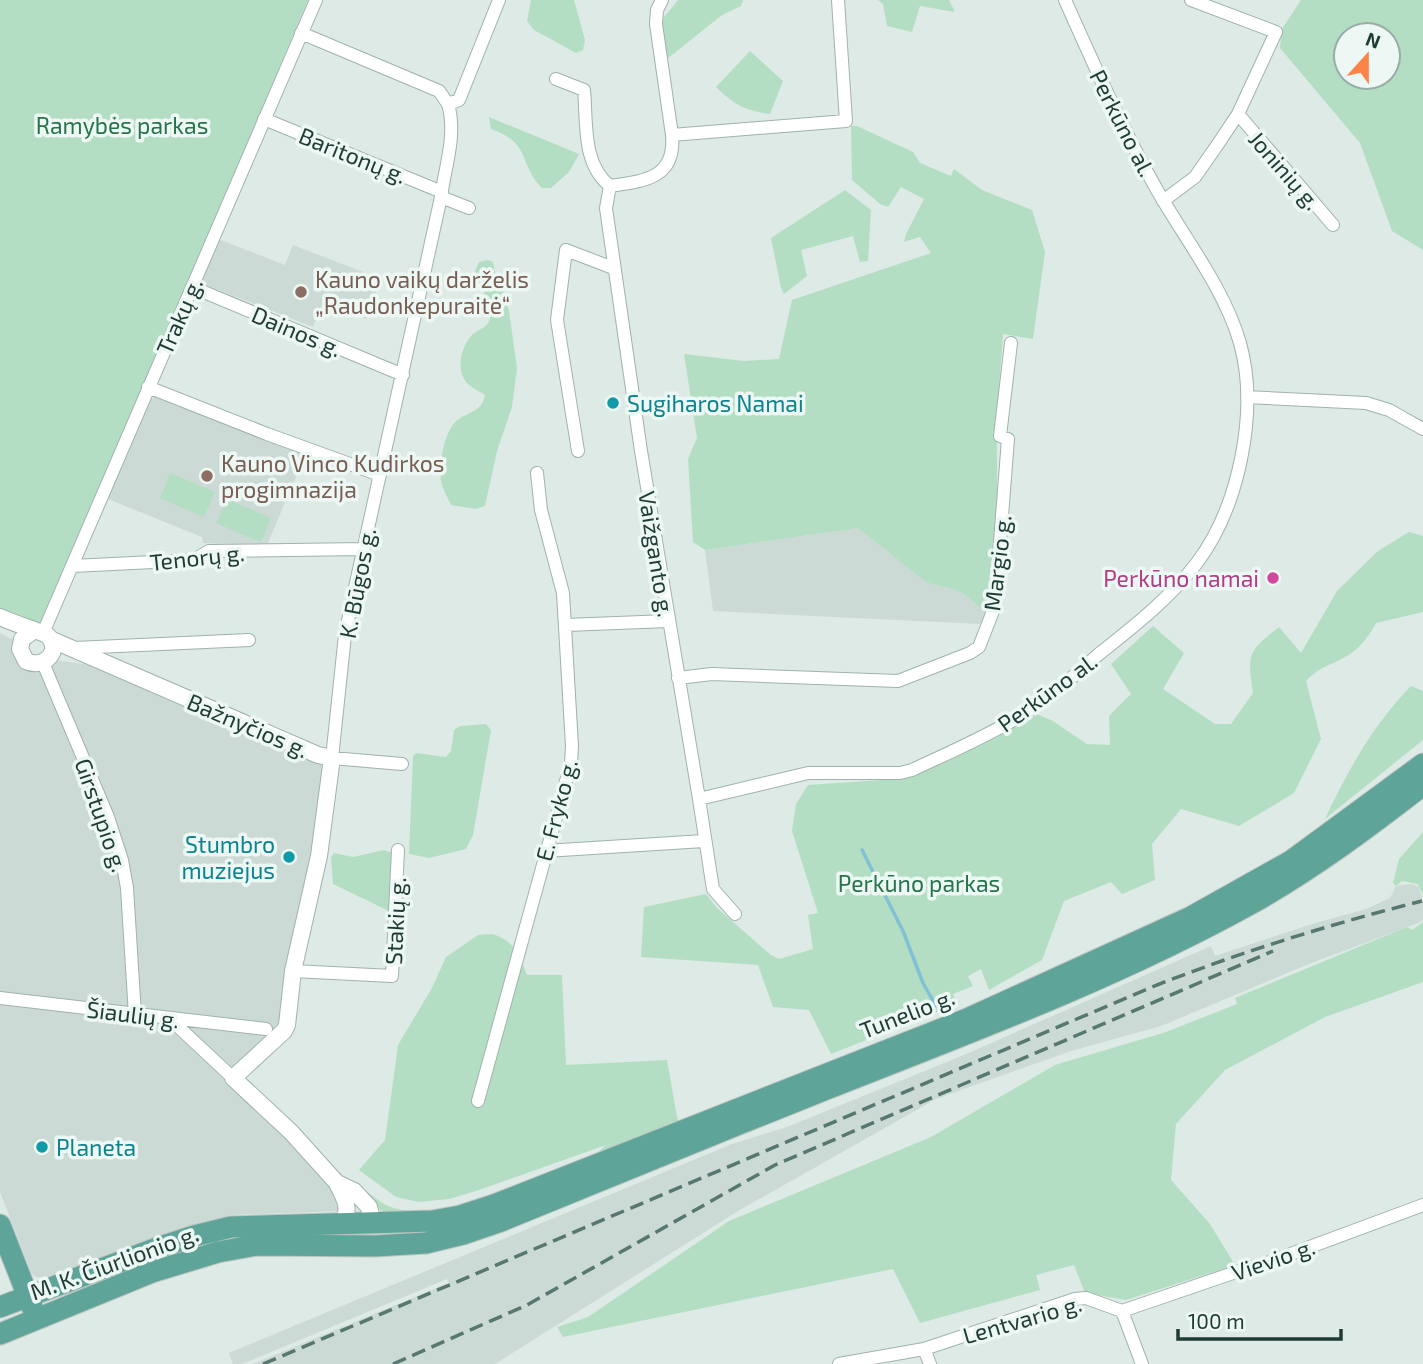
<svg xmlns="http://www.w3.org/2000/svg" width="1423" height="1364" viewBox="0 0 1423 1364" font-family="'Exo 2',sans-serif">
	<style>
		.built { fill: #cbdad5 }
		.green { fill: #b4dec3; fill-rule: evenodd }
		.lines { fill: none; stroke-linecap: round; stroke-linejoin: round }
		.stream { stroke: #80c1d5; stroke-width: 3.5 }
		.minor-casing { stroke: #a0b2ad; stroke-width: 14 }
		.tertiary-casing { stroke: #a0b2ad; stroke-width: 18 }
		.primary-casing { stroke: #bcc4c2; stroke-width: 23 }
		.minor { stroke: #fff; stroke-width: 12 }
		.tertiary { stroke: #fff; stroke-width: 16 }
		.primary { stroke: #5ea498; stroke-width: 21 }
		.rail { stroke: #577771; stroke-width: 3.5; stroke-dasharray: 14 7; stroke-linecap: butt }
		.education-dot { fill: #8d6e63; stroke: #edf7f3; stroke-width: 2.5 }
		.culture-dot { fill: #0f9aa8; stroke: #edf7f3; stroke-width: 2.5 }
		.hotel-dot { fill: #d1479c; stroke: #edf7f3; stroke-width: 2.5 }
		.labels { text-anchor: middle; dominant-baseline: central; stroke-width: 7; stroke-linejoin: round; paint-order: stroke }
		.street-label { font-size: 23px; fill: #1e3b35; stroke: #edf7f3 }
		.park-label { font-size: 23px; fill: #25744a; stroke: #edf7f3 }
		.education-label { font-size: 23px; fill: #785e54; stroke: #edf7f3; text-anchor: start }
		.culture-label { font-size: 23px; fill: #0d838f; stroke: #edf7f3; text-anchor: start }
		.hotel-label { font-size: 23px; fill: #b23c85; stroke: #edf7f3; text-anchor: end }
	</style>
	<rect width="100%" height="100%" fill="#ddeae6"/>
	<!-- built -->
	<path class="built" d="M218,239l67,26 8,-20 88,34 -15,40 -42,-17 -11,25 -112,-44z
		M154,397l152,56 -39,92 -64,-2 -1,-6 -94,-38 42,-99z
		M858,528l69,55 26,6 11,5 22,19 -5,11 -268,-13 -8,-61z
		M0,633l13,7 2,15 77,10 227,97 4,6 -9,79 -31,177 -56,51 85,89 25,32 4,15 -109,4 -36,9 -149,54 -11,-1 -4,-3 -32,-82z
		M1412,884l7,3 4,17v16l-5,3 -109,41 -148,62 -90,25 -135,48 -198,112 -243,153h-242l196,-81 -2,-4 -205,85h-9l-4,-11 503,-209 55,-17 177,-72 247,-109 4,10 97,-32 54,-15 24,-11 6,-12z"/>
	<!-- green -->
	<path class="green" d="M0,0h308l-262,618 -6,7 -40,-12z
		M531,0h43l11,40 -2,10 -7,3 -42,-23 -7,-9z
		M678,0h65l-2,6 -19,9 -55,44 -6,-38z
		M878,0h71l6,12 -35,-6 -8,26 -25,-6 -4,-22z
		M1301,0h122v250l-31,-19 -32,-88 -80,-95 2,-19zM1346,35h42v42h-42z
		M750,51l33,30 -13,33c-27,-4 -35,-9 -54,-27z
		M489,117l90,37 -10,18 -18,16h-9c-24,-24 -10,-45 -51,-59z
		M851,126h6l56,26 7,11 31,13 3,-7 28,21 50,20 13,42 -12,87 -30,-5c-2,32 -6,65 -6,97 -1,55 5,129 -11,182l-22,-19 -11,-5 -26,-6 -69,-55 -153,22 -12,-8 -5,-83 9,-21 -13,-84 60,7 35,-2 13,-59 139,-47 -11,-16 -16,5 2,-8 18,-35 -23,-12 -13,20 -8,-3 -28,-24z
		M845,190l26,20 -3,51 -8,1 -7,-26 -52,14 6,26 -23,18 -3,-6 -10,-50z
		M488,260l5,2 3,17 5,6 8,26 8,57 -5,39 -15,44 -12,55 -9,3 -25,-4c-3,-7 -7,-13 -9,-20 -5,-16 2,-57 17,-66 12,-8 23,-8 26,-24 -6,-4 -15,-8 -19,-13 -10,-13 -5,-34 5,-46 6,-7 17,-7 19,-18 3,-14 -11,-34 -15,-47l4,-9z
		M170,473l45,19 -11,25 -44,-19z
		M227,499l44,19 -10,24 -45,-19z
		M1409,532l14,4v76l-47,11c-6,12 -18,28 -31,34 -18,10 -24,9 -39,24l15,58 -27,54 -55,33 -58,-17 -29,35 3,36 -33,14 -11,-12 -47,19 -22,59 -53,30 -8,-21 -13,7 5,10 -20,8 4,10 -126,50 -22,-44 -36,-3 -15,-42 -117,-8 3,-50 62,-13 10,13 55,48 8,4 34,-10 -5,-34 10,-2 -26,-82 4,-27 12,-19 102,-7 127,-64 16,7 34,23 23,1 -1,-29 22,-22 -20,-30 42,-38 31,27 -21,36 52,35h16l22,-31c-6,-39 -5,-42 26,-66l22,26 36,-62 41,-40z
		M1411,686l12,5v49l-98,79c23,-49 48,-94 86,-133z
		M486,724l5,6 -18,105 -7,14 -37,9 -20,-4 4,-98 3,-3 30,4 5,-6 3,-21 6,-4z
		M1423,832v64l-5,-12 -16,-3 -6,5 -3,-3 6,-24z
		M384,850l12,4 -5,58 -58,-28 -2,-27 3,-4 19,4z
		M1423,922v60l-98,35 -100,53 -49,54 -5,56 39,44 25,41 -109,35 -41,-7 -11,-28 -38,10 4,15 -120,33 -27,-54 -330,68 -6,-10 31,-10 141,-96 202,-84 124,-72 111,-33 71,-28 -2,-6 172,-71 5,3z
		M492,934c22,6 27,20 35,41h35l4,90 101,-5 11,62 119,-48v2l-336,133 -67,7 -15,-7 -20,-19 3,-2c10,7 20,17 32,20 54,16 148,-31 199,-51l13,-12 -130,46 -27,8 -31,3 -22,-5 -37,-27 26,-30 13,-95 34,-57 14,-31 32,-22z"/>
	<g class="lines">
		<!-- stream -->
		<path class="stream" d="M862,850l41,81 20,52 13,23"/>
		<defs>
			<path id="minor" d="M662,0l-5,10 -1,14 16,111
				M301,33l138,58 9,13
				M556,79l28,11c3,33 -2,74 26,96
				M1238,114l95,111
				M264,119l178,73
				M441,197l28,11
				M1163,201l32,-24 23,-33 20,-30 38,-82 -85,-32
				M192,287l211,88
				M148,387l119,47 113,41
				M1247,397l119,6 23,7 34,19
				M578,451l-21,-131 9,-70 47,18
				M72,566l122,-6 15,-9 154,-2
				M566,625l102,-4
				M43,633l273,-633
				M75,648l174,-8
				M43,663l65,154 14,43 5,28 8,127
				M678,678l34,-4 186,7 72,-28 9,-6 16,-41 13,-167 -8,-3 11,-93
				M402,764l-70,-6 13,-123 9,-43 87,-395c4,-31 16,-62 7,-93l11,-4 40,-100
				M699,799l109,-26h92l12,-3c36,-17 74,-33 108,-54 29,-18 54,-40 79,-62 34,-27 70,-55 97,-90 43,-56 63,-153 44,-221 -16,-55 -55,-104 -83,-153 -35,-62 -63,-125 -92,-190
				M545,851l159,-10
				M735,914l-22,-25 -14,-90 -58,-348 -35,-243 4,-22c35,-5 66,-8 62,-51l174,-14 -8,-121
				M293,971l99,5 6,-126
				M0,998l266,31
				M170,1019l63,59
				M478,1101l93,-338 1,-17 -9,-153 -22,-83 -4,-37
				M1122,1311l117,-40 25,-7 159,-59
				M1122,1311l20,53
				M924,1349l6,15
				M839,1364l85,-15 151,-50 11,-1 36,13"/>
			<path id="tertiary" d="M0,617c7,4 44,16 47,18 16,14 -2,35 -21,26l-6,-12 2,-10 11,-8
				M50,639l268,116 14,3 -13,98 -26,115 -6,54 -3,6 -51,47 58,54 46,51 17,8 15,16 4,16
				M337,1183c7,15 14,24 6,40"/>
			<path id="primary" d="M0,1225l32,82
				M0,1307l157,-59 37,-12 37,-9 201,-6 28,-5 34,-11 473,-186 224,-102 100,-56 132,-97
				M0,1334l152,-62 66,-20 39,-7 118,1 51,-3 37,-9 38,-13c107,-44 215,-88 323,-131 145,-57 293,-112 430,-188 60,-34 115,-75 169,-117"/>
		</defs>
		<!-- minor casing -->
		<use href="#minor" class="minor-casing"/>
		<!-- tertiary casing -->
		<use href="#tertiary" class="tertiary-casing"/>
		<!-- primary casing -->
		<use href="#primary" class="primary-casing"/>
		<!-- minor -->
		<use href="#minor" class="minor"/>
		<!-- tertiary -->
		<use href="#tertiary" class="tertiary"/>
		<!-- primary -->
		<use href="#primary" class="primary"/>
		<!-- rail -->
		<path class="rail" d="M263,1364l894,-379c87,-34 174,-61 265,-84
			M393,1364l134,-59 248,-140 498,-214"/>
	</g>
	<!-- markers -->
	<g class="education-dot">
		<circle cx="301" cy="292" r="7"/>
		<circle cx="207" cy="476" r="7"/>
	</g>
	<g class="culture-dot">
		<circle cx="613" cy="403" r="7"/>
		<circle cx="289" cy="857" r="7"/>
		<circle cx="42" cy="1147" r="7"/>
	</g>
	<circle class="hotel-dot" cx="1273" cy="578" r="7"/>
	<g class="labels">
		<!-- street labels -->
		<g class="street-label">
			<text transform="translate(1123 123) rotate(63)">Perkūno al.</text>
			<text transform="translate(353 155) rotate(22)">Baritonų g.</text>
			<text transform="translate(1285 170) rotate(49)">Joninių g.</text>
			<text transform="translate(179 316) rotate(-66)">Trakų g.</text>
			<text transform="translate(297 331) rotate(23)">Dainos g.</text>
			<text transform="translate(657 554) rotate(81)">Vaižganto g.</text>
			<text transform="translate(197 557) rotate(-6)">Tenorų g.</text>
			<text transform="translate(997 563) rotate(-83)">Margio g.</text>
			<text transform="translate(357 583) rotate(-79)">K. Būgos g.</text>
			<text transform="translate(1047 692) rotate(-36)">Perkūno al.</text>
			<text transform="translate(248 725) rotate(23)">Bažnyčios g.</text>
			<text transform="translate(556 810) rotate(-75)">E. Fryko g.</text>
			<text transform="translate(102 815) rotate(71)">Girstupio g.</text>
			<text transform="translate(395 921) rotate(-87)">Stakių g.</text>
			<text transform="translate(907 1013) rotate(-21)">Tunelio g.</text>
			<text transform="translate(133 1014) rotate(7)">Šiaulių g.</text>
			<text transform="translate(1273 1259) rotate(-19)">Vievio g.</text>
			<text transform="translate(114 1262) rotate(-20)">M. K. Čiurlionio g.</text>
			<text transform="translate(1022 1319) rotate(-16)">Lentvario g.</text>
		</g>
		<!-- park labels -->
		<g class="park-label">
			<text x="122" y="125">Ramybės parkas</text>
			<text x="919" y="883">Perkūno parkas</text>
		</g>
		<!-- education labels -->
		<g class="education-label">
			<text x="315" y="279">Kauno vaikų darželis<tspan x="315" dy="26">„Raudonkepuraitė“</tspan></text>
			<text x="221" y="463">Kauno Vinco Kudirkos<tspan x="221" dy="26">progimnazija</tspan></text>
		</g>
		<!-- culture labels -->
		<g class="culture-label">
			<text x="627" y="403">Sugiharos Namai</text>
			<text x="275" y="844" text-anchor="end">Stumbro<tspan x="275" dy="26">muziejus</tspan></text>
			<text x="56" y="1147">Planeta</text>
		</g>
		<!-- hotel labels -->
		<g class="hotel-label">
			<text x="1259" y="578">Perkūno namai</text>
		</g>
	</g>
	<!-- north arrow -->
	<g transform="translate(1367 56) rotate(21)"><circle r="33" fill="#edf7f3" stroke="#9aaca7" stroke-width="2"/>
	<path d="M0-5L12 26L0 18L-12 26Z" fill="#fd8449"/>
	<text y="-10" font-size="19" font-weight="bold" text-anchor="middle" fill="#1e3b35">N</text>
	</g>
	<!-- scale -->
	<path d="M1178 1329v10h163v-10" fill="none" stroke="#1e3b35" stroke-width="3.5"/>
	<text x="1188" y="1329" font-size="21" fill="#1e3b35" stroke="#edf7f3" stroke-width="5" paint-order="stroke">100 m</text>
</svg>
